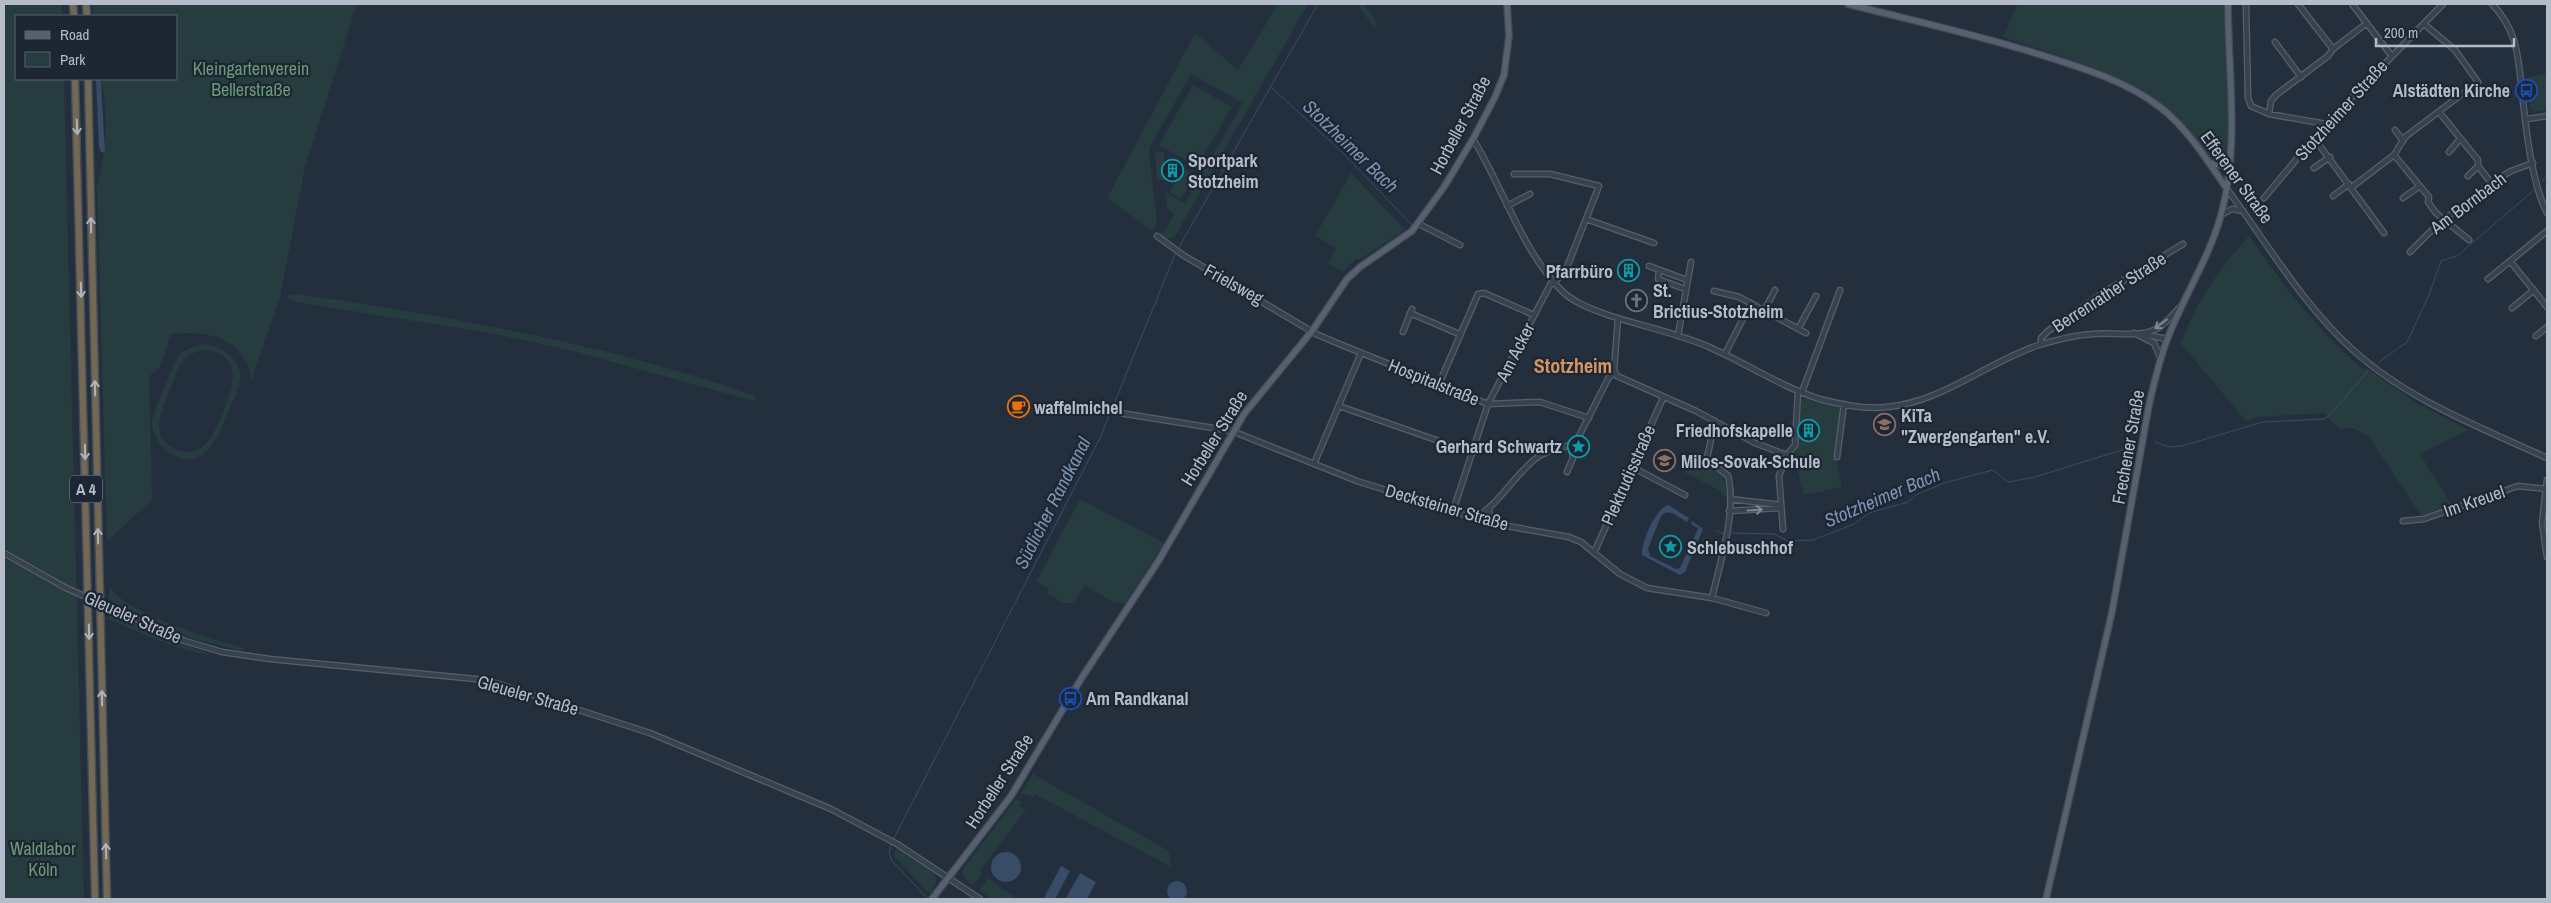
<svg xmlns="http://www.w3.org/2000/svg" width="2551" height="903" viewBox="0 0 2551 903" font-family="'Archivo Narrow',sans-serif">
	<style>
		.green { fill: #263c3f; fill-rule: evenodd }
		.water { fill: #394c67 }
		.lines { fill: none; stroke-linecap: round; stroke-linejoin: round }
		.stream { stroke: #394c67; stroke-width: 1 }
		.minor-casing { stroke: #565f6c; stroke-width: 7 }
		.major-casing { stroke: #414a57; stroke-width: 8 }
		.highway-casing { stroke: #434c59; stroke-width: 9 }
		.minor { stroke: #38414e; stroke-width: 4.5 }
		.major { stroke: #56606e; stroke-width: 5.5 }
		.highway { stroke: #746855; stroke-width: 6 }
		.minor-bridge-casing { stroke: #565f6c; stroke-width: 7; stroke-linecap: butt }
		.minor-bridge { stroke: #38414e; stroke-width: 4.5 }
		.oneway { stroke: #aeb4bd }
		.oneway2 { stroke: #7c8592 }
		.labels { text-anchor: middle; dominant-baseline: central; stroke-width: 4.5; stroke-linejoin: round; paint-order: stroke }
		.shield { fill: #1d2633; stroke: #878f9c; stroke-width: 1 }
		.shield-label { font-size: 16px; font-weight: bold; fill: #b4bcc9 }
		.park-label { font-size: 18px; fill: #6b9a76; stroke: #1d2633 }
		.poi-label { font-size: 18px; font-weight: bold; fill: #b4bcc9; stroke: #1d2633; text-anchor: start }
		.street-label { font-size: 18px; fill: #b4bcc9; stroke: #1d2633 }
		.water-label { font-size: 19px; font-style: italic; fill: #7c92b1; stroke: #1d2633 }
		.quarter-label { font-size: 20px; font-weight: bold; fill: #d59563; stroke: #1d2633 }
	</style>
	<rect width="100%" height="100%" fill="#242f3e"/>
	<!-- green -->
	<path class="green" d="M4,4h58v12h-46v63h48l20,820h-80z
		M93,4h264l-52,163 -25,130 -29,84c-4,-43 -44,-51 -80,-47l-11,34 -11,8 3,124 -45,41 -10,-355c9,-32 13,-75 3,-107h76v-63h-82z
		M1278,4h30l-133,232 -9,4 -6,-7 1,-2 3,2 10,-19 -7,-6 -1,-15 19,10 58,-100 -52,-29 -40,71 -2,8 8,69 -3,6 2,2 -3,1 -46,-33 88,-165 43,37z
		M1360,4l5,1 12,17 -3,6 -16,-23z
		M2017,4h208l4,117 -3,36 -5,5h-7c-18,-16 -29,-37 -49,-54 -44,-38 -108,-52 -162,-71z
		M2547,73v37l-13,2 -4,-4 -4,-30z
		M1193,85l39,22 -35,60 -38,-22z
		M1164,152l1,28h-8l-2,-27z
		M1183,169l12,6 -14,24 -12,-7z
		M1351,173l54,57 -46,30 -3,-1 -13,13 -15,-9 8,-15 -21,-12z
		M2249,236c34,48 68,95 114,133l3,-1 52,36 51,26 -49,24 32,52 -30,11 -54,-81 -14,-8 -14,1 -16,-16 -66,4 -12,4 -65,-77c14,-40 39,-77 68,-108z
		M297,294c155,23 310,50 458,102l-1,5 -181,-50 -78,-17 -199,-32 -9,-5 2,-2z
		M205,344c18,3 38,16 35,37 -2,10 -7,20 -11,29 -9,24 -25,65 -60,43 -10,-7 -17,-20 -17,-32 1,-8 23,-62 28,-67 7,-6 16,-8 25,-10zM204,350c41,4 29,37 19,62 -9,21 -21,52 -50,36 -25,-13 -10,-41 -2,-61 4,-9 6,-20 13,-27 5,-6 13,-9 20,-10z
		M1804,398l36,10 -5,47 7,32 -39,8 -6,-28 -5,-9 6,-13 2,-43z
		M1692,456c22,10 33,15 35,40h-5l-1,-5 -37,-19z
		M1080,499l84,44 -39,61 -15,-3 -25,-16 -11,18h-11l-17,-10 3,-4 -13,-7z
		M110,586c8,24 108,56 134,62l-1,3 -52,-13 -82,-37z
		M109,612l73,32 29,10c-26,1 -76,-25 -103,-35z
		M1033,774l136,77 2,16 -136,-73 -1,3 -13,-4z
		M1016,799l5,3 -2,4 7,4 -47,62 3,2 -10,11 -9,-9v-7z
		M896,848l39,26 1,9 -6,11 -36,-38z
		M988,878l29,21h-25l-13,-9z"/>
	<!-- water -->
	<path class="water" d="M96,79h4l1,4 4,70 -4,-1 -2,-5z
		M1668,505l21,13 -2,4c-9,-5 -18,-15 -26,-6l-13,33 2,7 26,13 4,-1 17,-37 1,-3 -7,-4 1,-3 11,8 -18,43 -5,3 -38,-20c-1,-13 14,-47 26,-50z
		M991 867a15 15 0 1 1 30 0a15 15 0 1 1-30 0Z
		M1061,866l9,5 -15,28 -11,-1z
		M1080,873l16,9 -9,17 -21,-1z
		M1167 891a10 10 0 1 1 20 0a10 10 0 1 1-20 0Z"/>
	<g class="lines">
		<!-- stream -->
		<path class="stream" d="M1272,88l69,63 71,74
			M2542,181l5,-5
			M1178,249l140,-245
			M2379,362l28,-20 22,-47 12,-34 16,-5 77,-66
			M2155,442l14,5 13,-1 81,-24 61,-3 5,-3 39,-45
			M1717,531l8,3
			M1732,533l42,1 14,7 25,-1 41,-16 15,-11 39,-11 8,-7 28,-12 49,-13 15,12 27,-5 90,-28
			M893,840l207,-402 76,-186
			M891,844l-2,9 3,8 36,38"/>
		<defs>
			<path id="minor" d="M2246,4l2,94 3,8 18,8 57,10
				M2298,4l35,45
				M2352,4l39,51
				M2492,4c26,27 26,53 30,88 4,36 9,89 25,121
				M2275,42l26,35
				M2439,112l39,48v6l14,18
				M2269,114l2,-13 5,-6 52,-39 5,-7 34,-26
				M2527,119l20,-3
				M2395,130l8,11
				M2314,138l70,95
				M1473,139c29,47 48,109 87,150 12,13 31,20 48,26 33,11 69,18 101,32 37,16 72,40 111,52 22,6 45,11 67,8 56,-5 100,-45 152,-62 17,-5 36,-10 54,-11 19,-2 46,4 63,-5 10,-5 17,-15 25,-23
				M2449,152l11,-13
				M2394,155l11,-18 73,-55 -23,-32 -31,-26
				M2314,168l16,-11
				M2468,176l10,-10
				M2352,187l42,-32 35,42 -1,5 8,11 33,27
				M2227,189c40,54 75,115 126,161 55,50 127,77 194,108
				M2333,196l16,-12
				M2264,198l62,-74 117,-120
				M2403,198l17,-12
				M1507,206l23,-12
				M2221,215l11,-6 11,2
				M1586,219l68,24
				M1419,224l41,21
				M1157,236l26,19 133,79 21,9 151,61 52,-2 49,16
				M2410,252l28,-28 63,-47 10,-6 22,-8
				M2510,261l37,46
				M1649,266l38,14
				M1659,270l-1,9 27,10
				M2488,279l59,-48
				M1714,291l25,6 67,36
				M2512,308l22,-18
				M1764,311l11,-21
				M1410,313l49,21
				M1618,318l-4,52 3,6 79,35 59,32 32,12 8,-10 3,-54
				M1798,329l18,-33
				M1403,332l9,-23
				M2134,333l20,10 7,16
				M2142,334l25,5
				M1678,336l13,-74
				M2536,336l11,-9
				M2041,344v-6l7,-7 58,-40 77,-47
				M1725,354l26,-51
				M1439,384l39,-90 6,-1 50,22
				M1802,392l38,-102
				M1339,406l134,47
				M1120,413l112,18 125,50 133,42 79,14 12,5 39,32 27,14 65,10 54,15
				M1837,457l7,-53
				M1314,464l47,-111
				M1632,467l53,28
				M1567,472l6,-14 -2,-12
				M2547,480l-5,43 5,34
				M1730,499l51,6
				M1489,508l1,15
				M1453,511l35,-107 62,-119 12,-10 5,-8 32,-81 -49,-12h-36
				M1729,511l52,-3
				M1475,518c26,-15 39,-44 64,-62 12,-8 27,-6 38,-16l32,-63 6,-4
				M2403,521l21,-2 94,-33 28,3
				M1783,529l-4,-53 8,-21
				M4,553l62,35
				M1594,553l69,-155
				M1712,598c8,-36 25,-85 16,-122l-21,-18 8,-37
				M118,611l67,30 37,11 48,7 216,21 164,53 181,76 66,35 83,55"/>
			<path id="major" d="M1848,4c63,16 126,30 187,49 44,14 88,26 125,54 28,22 47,53 67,82
				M2210,163l11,2 8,-8
				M932,899l79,-103 70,-117 78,-119 85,-146 68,-83 35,-52 13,-12 52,-36 32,-44 29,-48 22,-42 9,-22 5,-39 -2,-32
				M2046,899l66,-287 37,-207c5,-22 10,-44 18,-65 16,-43 42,-81 54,-125 19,-68 7,-142 7,-211"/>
			<path id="highway" d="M73,4l1,12
				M86,4l1,12
				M75,79l20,820
				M88,79l19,820"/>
		</defs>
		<!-- minor casing -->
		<use href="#minor" class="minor-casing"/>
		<!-- major casing -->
		<use href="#major" class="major-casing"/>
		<!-- highway casing -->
		<use href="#highway" class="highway-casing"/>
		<!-- minor -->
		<use href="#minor" class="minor"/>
		<!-- major -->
		<use href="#major" class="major"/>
		<!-- highway -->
		<use href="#highway" class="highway"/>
		<defs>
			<path id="minor-bridge" d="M66,588l52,23"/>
		</defs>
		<!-- minor-bridge casing -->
		<use href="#minor-bridge" class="minor-bridge-casing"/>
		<!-- minor-bridge -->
		<use href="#minor-bridge" class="minor-bridge"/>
	</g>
	<!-- one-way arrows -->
	<defs><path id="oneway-shaft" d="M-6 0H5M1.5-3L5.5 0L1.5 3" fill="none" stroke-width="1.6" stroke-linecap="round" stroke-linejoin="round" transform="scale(1.25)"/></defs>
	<g class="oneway">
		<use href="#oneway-shaft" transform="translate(77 127) rotate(88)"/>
		<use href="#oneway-shaft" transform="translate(91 225) rotate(-91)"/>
		<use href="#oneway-shaft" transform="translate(81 290) rotate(88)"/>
		<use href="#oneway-shaft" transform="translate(95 388) rotate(-91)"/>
		<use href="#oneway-shaft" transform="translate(85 452) rotate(89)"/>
		<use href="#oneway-shaft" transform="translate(98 536) rotate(-91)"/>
		<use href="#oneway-shaft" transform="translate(89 632) rotate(89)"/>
		<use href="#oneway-shaft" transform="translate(102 698) rotate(-91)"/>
		<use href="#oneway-shaft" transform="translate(106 851) rotate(-92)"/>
	</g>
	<g class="oneway2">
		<use href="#oneway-shaft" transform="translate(2161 324) rotate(143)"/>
		<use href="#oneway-shaft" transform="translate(1755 510) rotate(-3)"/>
	</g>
	<!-- icons -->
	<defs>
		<symbol id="bus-ring" viewBox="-11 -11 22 22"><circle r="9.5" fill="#1d2633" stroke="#1a4fb4" stroke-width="1.5"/><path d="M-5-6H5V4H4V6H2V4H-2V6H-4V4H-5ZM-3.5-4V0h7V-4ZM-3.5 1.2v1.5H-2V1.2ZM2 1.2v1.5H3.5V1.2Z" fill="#1a4fb4"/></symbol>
		<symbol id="building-ring" viewBox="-11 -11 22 22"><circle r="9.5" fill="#1d2633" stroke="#0f9aa8" stroke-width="1.5"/><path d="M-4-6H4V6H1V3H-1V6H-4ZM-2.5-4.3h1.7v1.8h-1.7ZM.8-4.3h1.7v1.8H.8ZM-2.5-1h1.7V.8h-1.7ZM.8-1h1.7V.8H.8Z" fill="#0f9aa8"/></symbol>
		<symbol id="church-ring" viewBox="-11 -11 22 22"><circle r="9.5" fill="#1d2633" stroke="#6b7280" stroke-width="1.5"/><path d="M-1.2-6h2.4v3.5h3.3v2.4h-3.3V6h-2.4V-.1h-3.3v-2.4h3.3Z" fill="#6b7280"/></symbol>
		<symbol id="cafe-ring" viewBox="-11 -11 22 22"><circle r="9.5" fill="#1d2633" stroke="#e8710a" stroke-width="1.5"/><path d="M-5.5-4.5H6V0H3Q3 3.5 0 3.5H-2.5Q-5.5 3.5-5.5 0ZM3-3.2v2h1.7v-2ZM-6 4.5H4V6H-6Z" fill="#e8710a"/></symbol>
		<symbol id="school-ring" viewBox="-11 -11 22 22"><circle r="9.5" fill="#1d2633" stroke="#8d6e63" stroke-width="1.5"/><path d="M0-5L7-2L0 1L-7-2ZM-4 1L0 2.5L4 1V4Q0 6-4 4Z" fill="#8d6e63"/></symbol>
		<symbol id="sight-ring" viewBox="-11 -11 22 22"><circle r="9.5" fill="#1d2633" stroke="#0f9aa8" stroke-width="1.5"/><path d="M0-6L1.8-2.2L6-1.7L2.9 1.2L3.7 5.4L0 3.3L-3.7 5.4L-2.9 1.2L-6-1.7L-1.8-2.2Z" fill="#0f9aa8"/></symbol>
	</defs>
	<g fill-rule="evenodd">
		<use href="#bus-ring" x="2514" y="78" width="25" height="25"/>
		<use href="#building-ring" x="1160" y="158" width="25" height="25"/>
		<use href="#building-ring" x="1616" y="258" width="25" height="25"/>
		<use href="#church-ring" x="1624" y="288" width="25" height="25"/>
		<use href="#cafe-ring" x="1006" y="394" width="25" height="25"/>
		<use href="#school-ring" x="1872" y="412" width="25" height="25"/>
		<use href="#building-ring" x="1796" y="418" width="25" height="25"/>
		<use href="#sight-ring" x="1566" y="434" width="25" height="25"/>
		<use href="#school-ring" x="1652" y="448" width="25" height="25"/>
		<use href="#sight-ring" x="1658" y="534" width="25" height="25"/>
		<use href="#bus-ring" x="1058" y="686" width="25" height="25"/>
	</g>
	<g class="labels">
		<!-- shield labels -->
		<rect class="shield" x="70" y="475.5" width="32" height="27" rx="4"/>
		<g class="shield-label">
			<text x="86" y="489">A 4</text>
		</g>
		<!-- park labels -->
		<g class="park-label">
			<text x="251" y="68">Kleingartenverein<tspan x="251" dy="21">Bellerstraße</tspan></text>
			<text x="43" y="848">Waldlabor<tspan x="43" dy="21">Köln</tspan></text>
		</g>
		<!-- poi labels -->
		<g class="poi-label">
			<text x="2510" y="90" text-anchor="end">Alstädten Kirche</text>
			<text x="1188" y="160">Sportpark<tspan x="1188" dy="21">Stotzheim</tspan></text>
			<text x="1613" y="271" text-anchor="end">Pfarrbüro</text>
			<text x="1653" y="290">St.<tspan x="1653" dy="21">Brictius-Stotzheim</tspan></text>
			<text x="1034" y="407">waffelmichel</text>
			<text x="1901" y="415">KiTa<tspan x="1901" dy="21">"Zwergengarten" e.V.</tspan></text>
			<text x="1793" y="430" text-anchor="end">Friedhofskapelle</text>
			<text x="1562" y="446" text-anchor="end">Gerhard Schwartz</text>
			<text x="1681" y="461">Milos-Sovak-Schule</text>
			<text x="1687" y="547">Schlebuschhof</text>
			<text x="1086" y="698">Am Randkanal</text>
		</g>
		<!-- street labels -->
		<g class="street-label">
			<text transform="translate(2341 110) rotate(-48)">Stotzheimer Straße</text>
			<text transform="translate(1460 125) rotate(-62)">Horbeller Straße</text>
			<text transform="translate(2237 177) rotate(54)">Efferener Straße</text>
			<text transform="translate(2468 203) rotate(-37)">Am Bornbach</text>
			<text transform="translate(1234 284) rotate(29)">Frielsweg</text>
			<text transform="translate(2109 292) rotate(-33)">Berrenrather Straße</text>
			<text transform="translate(1515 352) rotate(-63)">Am Acker</text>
			<text transform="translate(1434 382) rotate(22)">Hospitalstraße</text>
			<text transform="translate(1214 438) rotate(-58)">Horbeller Straße</text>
			<text transform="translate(2128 447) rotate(-80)">Frechener Straße</text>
			<text transform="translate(1628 475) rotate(-66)">Plektrudisstraße</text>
			<text transform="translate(2474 501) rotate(-19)">Im Kreuel</text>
			<text transform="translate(1447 507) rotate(16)">Decksteiner Straße</text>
			<text transform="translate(133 617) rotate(24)">Gleueler Straße</text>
			<text transform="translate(528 695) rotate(16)">Gleueler Straße</text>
			<text transform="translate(999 781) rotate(-57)">Horbeller Straße</text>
		</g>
		<!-- water labels -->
		<g class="water-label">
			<text transform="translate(1351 146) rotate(44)">Stotzheimer Bach</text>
			<text transform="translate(1882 497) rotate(-23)">Stotzheimer Bach</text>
			<text transform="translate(1052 503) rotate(-63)">Südlicher Randkanal</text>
		</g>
		<!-- quarter labels -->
		<g class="quarter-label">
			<text x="1573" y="365">Stotzheim</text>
		</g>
	</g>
	<!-- border -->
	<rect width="2551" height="903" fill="none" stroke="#b4bcc9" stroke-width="10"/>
	<!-- legend -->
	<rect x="15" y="15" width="162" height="65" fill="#1d2633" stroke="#59626f"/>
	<rect x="25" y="31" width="25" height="8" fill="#56606e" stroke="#59626f"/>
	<text x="60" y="40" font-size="15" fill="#b4bcc9">Road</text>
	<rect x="25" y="52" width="25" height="15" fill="#263c3f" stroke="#59626f"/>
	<text x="60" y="65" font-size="15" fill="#b4bcc9">Park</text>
	<!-- scale -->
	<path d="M2376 38v8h138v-8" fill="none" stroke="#b4bcc9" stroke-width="2.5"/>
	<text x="2384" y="38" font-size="15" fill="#b4bcc9" stroke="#1d2633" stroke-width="4" paint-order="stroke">200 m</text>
</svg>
